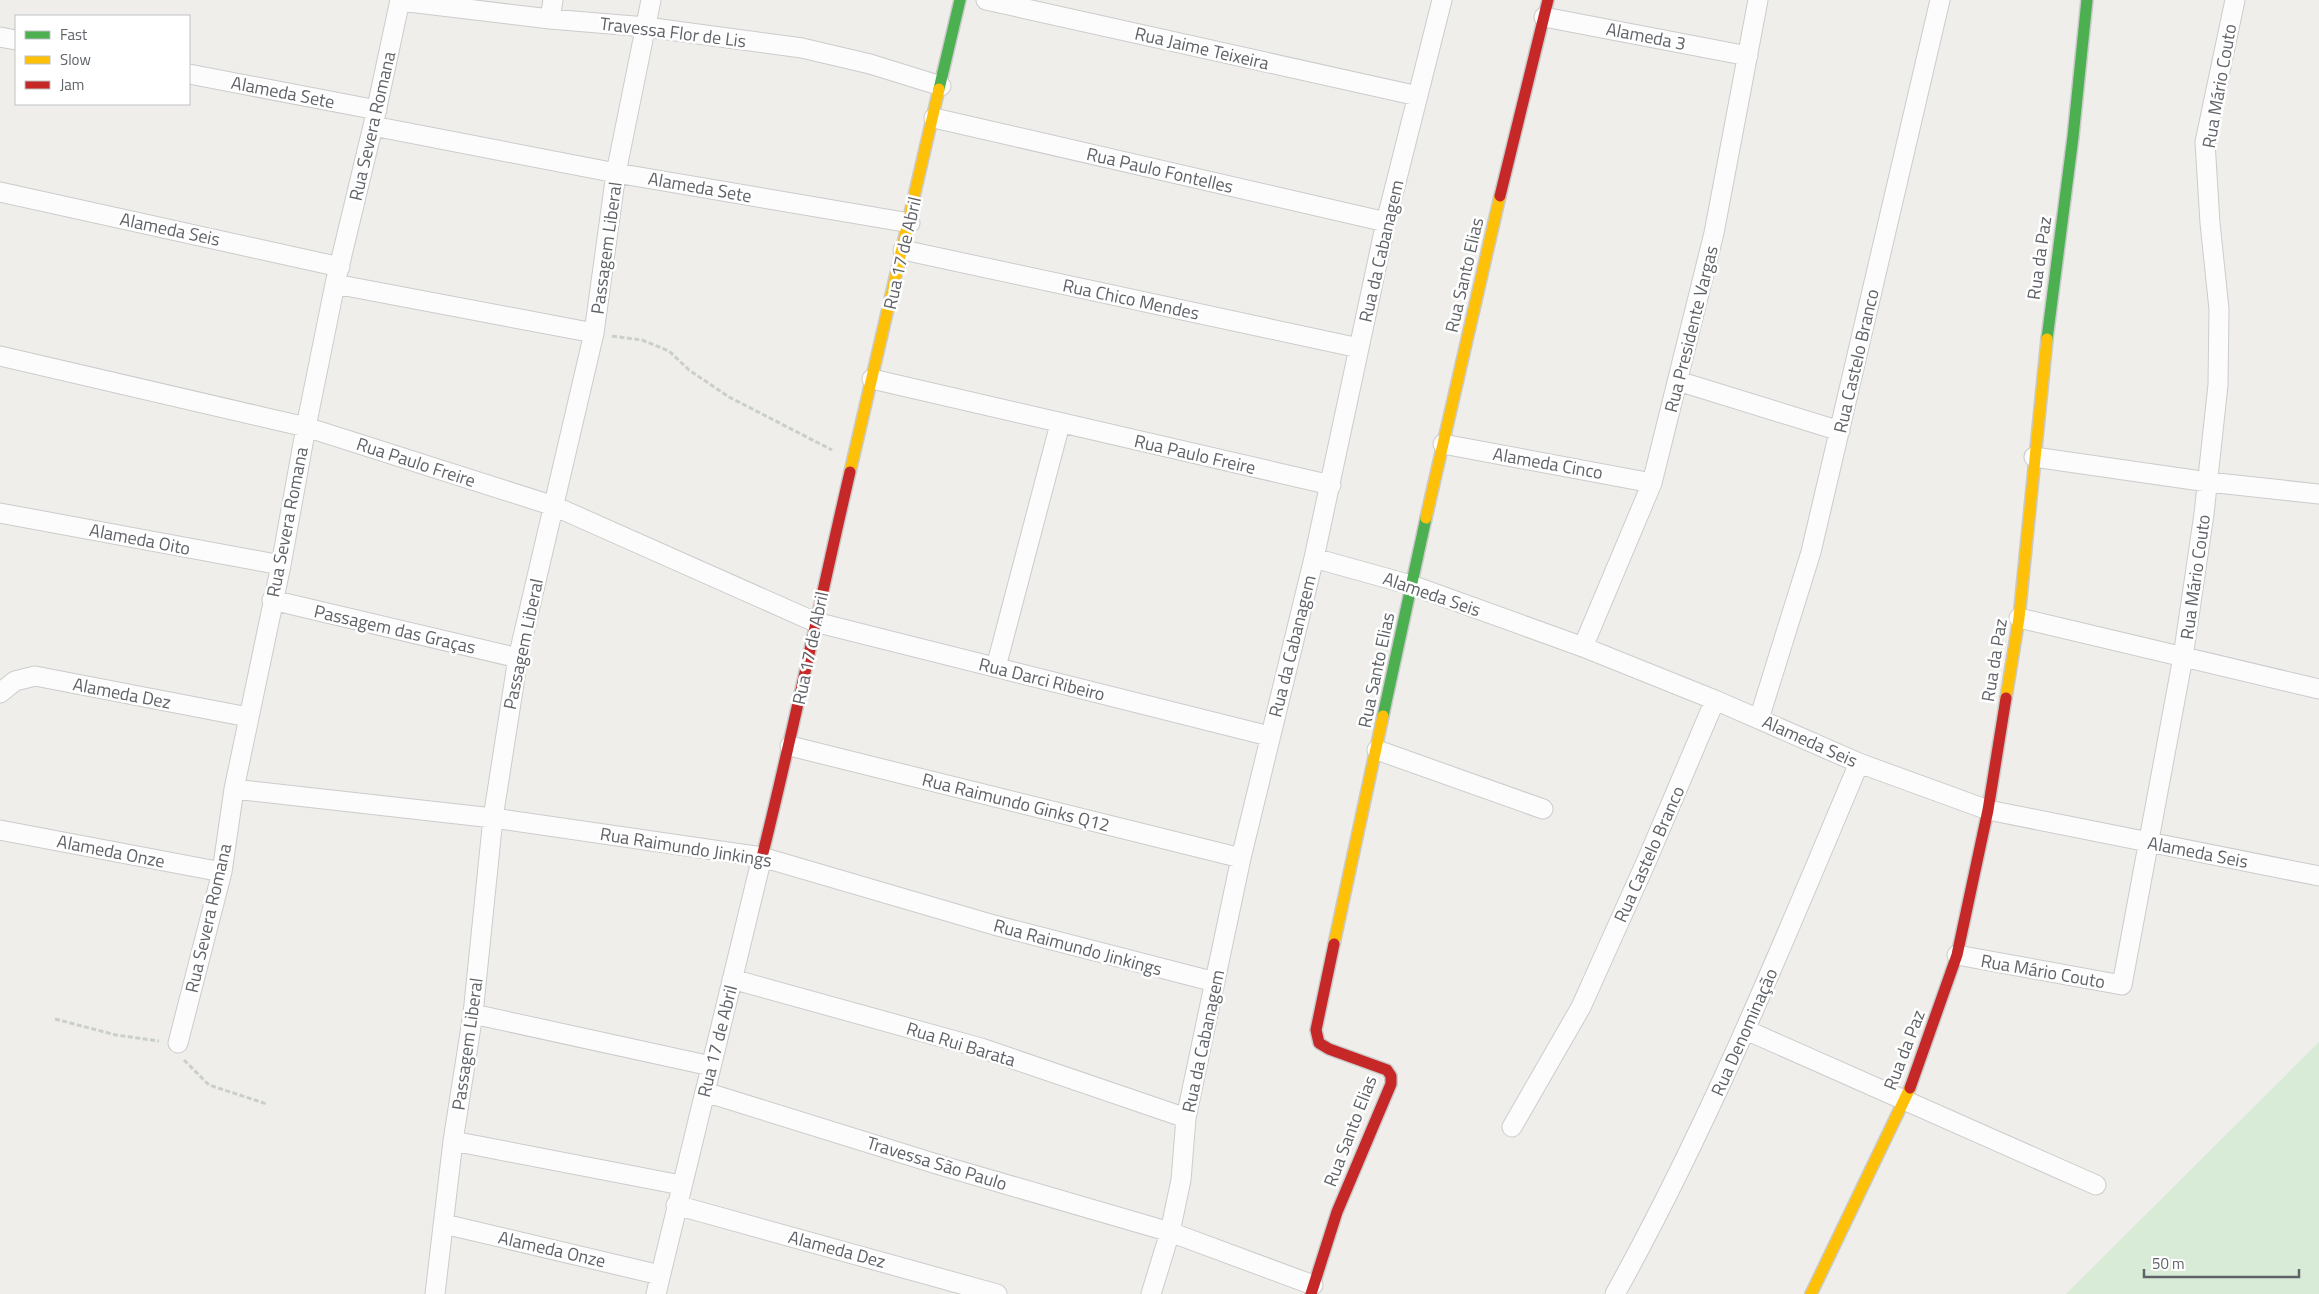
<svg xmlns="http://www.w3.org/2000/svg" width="2319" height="1294" viewBox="0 0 2319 1294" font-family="'Titillium Web',sans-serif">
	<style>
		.green { fill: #d8ebd6 }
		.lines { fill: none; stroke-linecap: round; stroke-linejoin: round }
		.street-casing { stroke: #cbcccc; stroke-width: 21 }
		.fast-casing { stroke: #cacacb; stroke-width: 14 }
		.slow-casing { stroke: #cacacb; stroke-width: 14 }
		.jam-casing { stroke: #cacacb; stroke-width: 14 }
		.path { stroke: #cacfcc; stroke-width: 3; stroke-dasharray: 5 2.5; stroke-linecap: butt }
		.street { stroke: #fdfcfc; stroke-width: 19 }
		.fast { stroke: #4caf50; stroke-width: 11 }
		.slow { stroke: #ffc107; stroke-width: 11 }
		.jam { stroke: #c62828; stroke-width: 11 }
		.labels { text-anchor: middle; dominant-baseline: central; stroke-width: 5; stroke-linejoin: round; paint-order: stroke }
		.street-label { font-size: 18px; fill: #5f6368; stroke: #fff }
	</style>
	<rect width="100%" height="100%" fill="#efeeea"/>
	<!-- green -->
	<path class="green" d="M2319,1042v252h-253z"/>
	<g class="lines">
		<defs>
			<path id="street" d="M986,0l432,96
				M400,1l150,18 96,8 156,21 68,16 71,22
				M1544,17l204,39
				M550,19l3,-19
				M0,37l16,3
				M189,74l188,36
				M934,118l452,104
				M373,126l243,47 294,50
				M0,192l340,75
				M903,250l456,98
				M335,284l259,49
				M0,356l306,71 248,79 261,116 454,114
				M872,379l459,106
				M1678,381l162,50
				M1443,444l209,39
				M2034,457l174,25 111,12
				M0,513l281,52
				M1314,558l97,27 172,62 132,53 144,63 129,47 331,66
				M272,600l246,58
				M2019,618l300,71
				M1583,647l69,-164 62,-250 44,-233
				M996,667l64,-243
				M0,693l15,-12 20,-5 213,41
				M1759,719l52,-167 129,-552
				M790,746l451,112
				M1377,750l166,59
				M234,789l259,29 269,39 232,68 221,57
				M0,830l222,42
				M1957,955l165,30 61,-328 21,-143 14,-129 1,-76 -9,-86 -5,-81 30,-142
				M732,979l249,69 205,70
				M473,1014l238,52
				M1746,1030l350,155
				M178,1043l44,-171 12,-83 47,-224 25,-138 29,-143 38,-158 27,-126
				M705,1092l238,74 227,66 143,53
				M1512,1127l69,-120 66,-147 68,-160
				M453,1141l228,44
				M676,1205l321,89
				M444,1224l216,51
				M435,1294l18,-153 20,-127 20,-196 25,-160 76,-325 22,-160 35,-173
				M656,1294l106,-437
				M1151,1294l19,-62 11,-52 5,-62 55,-260 73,-300 72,-336 56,-222
				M1615,1294c95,-171 168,-351 244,-531"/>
			<path id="fast" d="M939,89l21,-89
				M2047,339l26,-202 14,-137
				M1383,716l43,-198"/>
			<path id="slow" d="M850,472l89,-383
				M1426,518l74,-322
				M2006,698l13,-80 28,-279
				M1334,944l49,-228
				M1811,1294l99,-206"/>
			<path id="jam" d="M1500,196l48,-196
				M762,857c32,-128 58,-257 88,-385
				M1910,1088l47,-133 31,-145 18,-112
				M1311,1294l26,-82 54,-128v-8l-4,-6 -58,-21 -10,-6 -3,-13 18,-86"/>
		</defs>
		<!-- street casing -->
		<use href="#street" class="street-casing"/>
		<!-- fast casing -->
		<use href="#fast" class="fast-casing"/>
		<!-- slow casing -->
		<use href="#slow" class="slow-casing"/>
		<!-- jam casing -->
		<use href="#jam" class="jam-casing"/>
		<!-- path -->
		<path class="path" d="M612,336l30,4 27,11 20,19 40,27 103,53
			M55,1019l61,16 43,6
			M184,1060l25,25 58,19"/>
		<!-- street -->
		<use href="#street" class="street"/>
		<!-- fast -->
		<use href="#fast" class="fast"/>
		<!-- slow -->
		<use href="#slow" class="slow"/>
		<!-- jam -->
		<use href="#jam" class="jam"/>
	</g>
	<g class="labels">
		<!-- street labels -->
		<g class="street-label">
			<text transform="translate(673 32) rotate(7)">Travessa Flor de Lis</text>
			<text transform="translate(1646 36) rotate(11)">Alameda 3</text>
			<text transform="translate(1202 48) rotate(13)">Rua Jaime Teixeira</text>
			<text transform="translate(2219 86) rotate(-80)">Rua Mário Couto</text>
			<text transform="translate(283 92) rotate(11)">Alameda Sete</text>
			<text transform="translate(372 126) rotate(-77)">Rua Severa Romana</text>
			<text transform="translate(1160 170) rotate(13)">Rua Paulo Fontelles</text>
			<text transform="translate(700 187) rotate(10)">Alameda Sete</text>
			<text transform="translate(170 229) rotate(12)">Alameda Seis</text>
			<text transform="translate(606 248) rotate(-82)">Passagem Liberal</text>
			<text transform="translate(1381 251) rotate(-77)">Rua da Cabanagem</text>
			<text transform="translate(902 253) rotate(-77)">Rua 17 de Abril</text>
			<text transform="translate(2039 258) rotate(-82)">Rua da Paz</text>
			<text transform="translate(1464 275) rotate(-77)">Rua Santo Elias</text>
			<text transform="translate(1131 299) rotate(12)">Rua Chico Mendes</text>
			<text transform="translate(1691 329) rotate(-76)">Rua Presidente Vargas</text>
			<text transform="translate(1856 361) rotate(-77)">Rua Castelo Branco</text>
			<text transform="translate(1195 454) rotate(13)">Rua Paulo Freire</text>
			<text transform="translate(416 462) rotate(18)">Rua Paulo Freire</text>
			<text transform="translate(1548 463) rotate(10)">Alameda Cinco</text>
			<text transform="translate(287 522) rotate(-79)">Rua Severa Romana</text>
			<text transform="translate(140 539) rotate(11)">Alameda Oito</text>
			<text transform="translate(2195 577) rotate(-82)">Rua Mário Couto</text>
			<text transform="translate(1432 594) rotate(19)">Alameda Seis</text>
			<text transform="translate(395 629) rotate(13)">Passagem das Graças</text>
			<text transform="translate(523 644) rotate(-78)">Passagem Liberal</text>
			<text transform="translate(1292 646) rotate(-76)">Rua da Cabanagem</text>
			<text transform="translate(810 648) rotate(-78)">Rua 17 de Abril</text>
			<text transform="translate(1994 660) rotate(-81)">Rua da Paz</text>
			<text transform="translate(1376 670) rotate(-78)">Rua Santo Elias</text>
			<text transform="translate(1042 679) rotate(14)">Rua Darci Ribeiro</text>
			<text transform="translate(122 693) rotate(11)">Alameda Dez</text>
			<text transform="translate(1810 741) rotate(24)">Alameda Seis</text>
			<text transform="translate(1016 802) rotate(14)">Rua Raimundo Ginks Q12</text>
			<text transform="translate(686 847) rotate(9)">Rua Raimundo Jinkings</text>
			<text transform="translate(111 851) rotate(11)">Alameda Onze</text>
			<text transform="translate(2198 852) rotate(11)">Alameda Seis</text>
			<text transform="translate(1649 854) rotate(-66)">Rua Castelo Branco</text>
			<text transform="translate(208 918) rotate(-77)">Rua Severa Romana</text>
			<text transform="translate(1078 947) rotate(15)">Rua Raimundo Jinkings</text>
			<text transform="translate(2043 971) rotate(10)">Rua Mário Couto</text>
			<text transform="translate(1744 1032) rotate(-66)">Rua Denominação</text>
			<text transform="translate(717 1041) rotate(-76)">Rua 17 de Abril</text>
			<text transform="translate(1203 1041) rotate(-78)">Rua da Cabanagem</text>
			<text transform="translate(467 1044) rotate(-82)">Passagem Liberal</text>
			<text transform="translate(961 1044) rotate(17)">Rua Rui Barata</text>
			<text transform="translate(1904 1050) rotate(-69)">Rua da Paz</text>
			<text transform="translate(1350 1131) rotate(-69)">Rua Santo Elias</text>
			<text transform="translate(937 1163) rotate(17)">Travessa São Paulo</text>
			<text transform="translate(552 1249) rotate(13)">Alameda Onze</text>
			<text transform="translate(837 1249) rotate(15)">Alameda Dez</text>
		</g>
	</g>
	<!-- legend -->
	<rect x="15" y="15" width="175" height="90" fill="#ffffff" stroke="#bfc1c3"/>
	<rect x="25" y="31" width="25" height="8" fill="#4caf50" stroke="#bfc1c3"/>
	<text x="60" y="40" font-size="15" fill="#5f6368">Fast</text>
	<rect x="25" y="56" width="25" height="8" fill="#ffc107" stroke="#bfc1c3"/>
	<text x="60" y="65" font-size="15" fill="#5f6368">Slow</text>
	<rect x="25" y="81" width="25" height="8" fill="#c62828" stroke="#bfc1c3"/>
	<text x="60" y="90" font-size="15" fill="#5f6368">Jam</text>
	<!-- scale -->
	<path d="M2144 1269v8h155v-8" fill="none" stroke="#5f6368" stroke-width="2.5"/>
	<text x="2152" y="1269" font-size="15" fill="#5f6368" stroke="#ffffff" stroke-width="4" paint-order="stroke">50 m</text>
</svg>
